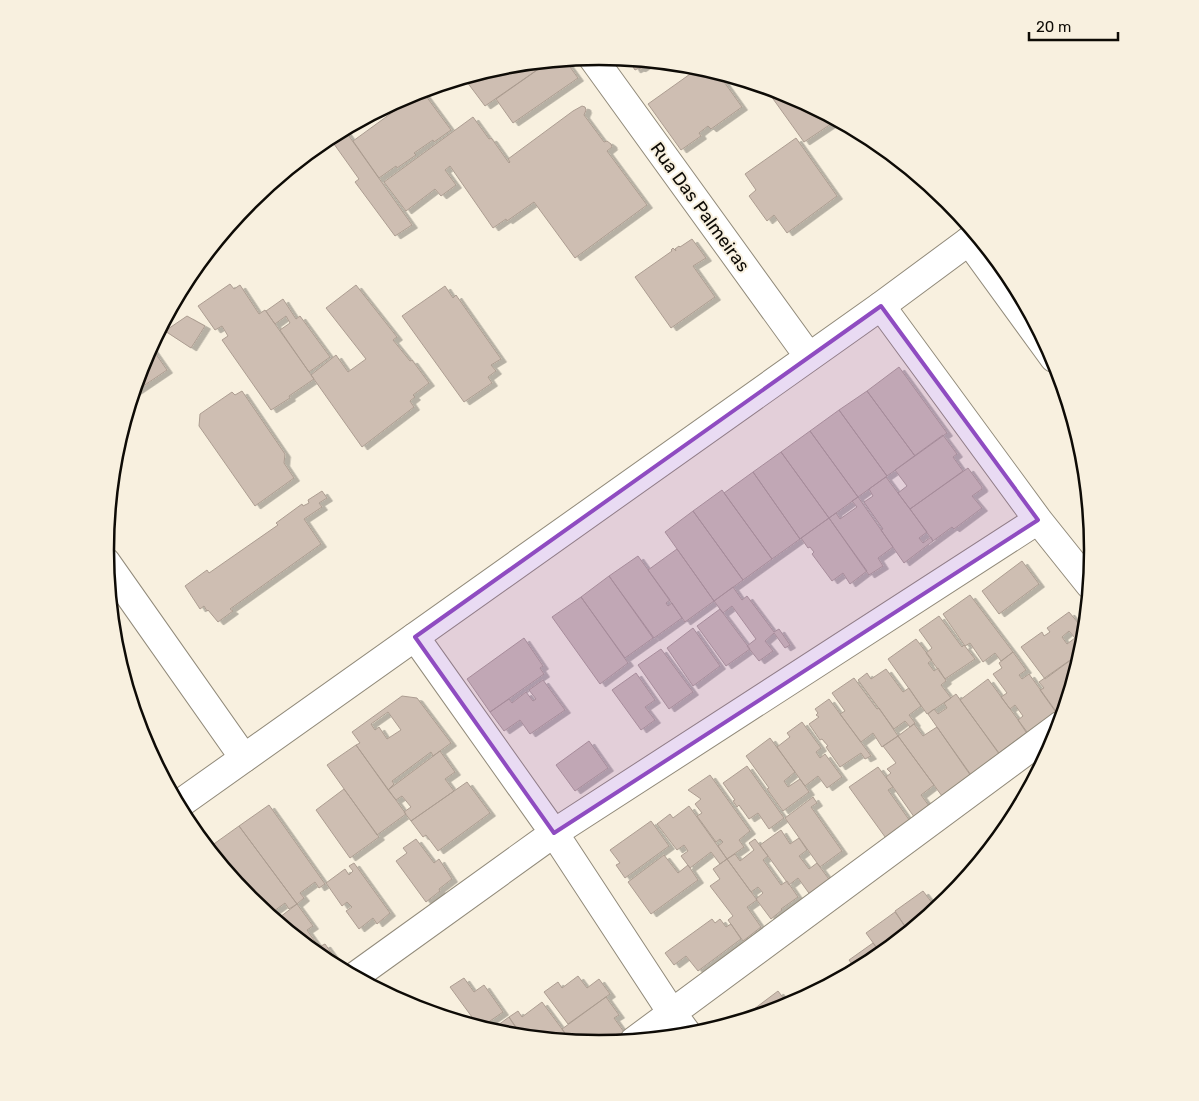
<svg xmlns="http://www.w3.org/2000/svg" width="1199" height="1101" viewBox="0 0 1199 1101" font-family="Rubik,sans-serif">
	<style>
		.building { fill: #cebeb2; stroke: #ac9d91; fill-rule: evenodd; filter: url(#shadow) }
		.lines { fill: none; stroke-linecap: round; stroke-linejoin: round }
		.minor-casing { stroke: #918a7a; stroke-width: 30 }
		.tertiary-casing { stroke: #918a7a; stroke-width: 30 }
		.minor { stroke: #fff; stroke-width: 28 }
		.tertiary { stroke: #fff; stroke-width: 28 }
		.marked { fill: #8f4cc1; fill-opacity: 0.2; stroke: #8f4cc1; stroke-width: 4; stroke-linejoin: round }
		.labels { text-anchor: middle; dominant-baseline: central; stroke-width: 4; stroke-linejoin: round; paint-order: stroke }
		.street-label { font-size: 18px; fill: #0e0b06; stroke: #f8f0df }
		.rim { fill: none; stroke: #0e0b06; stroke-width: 2.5 }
	</style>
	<defs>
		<filter id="shadow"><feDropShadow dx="5.5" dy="3" stdDeviation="0" flood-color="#0004"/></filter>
	</defs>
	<rect width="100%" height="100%" fill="#f8f0df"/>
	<!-- building -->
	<path class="building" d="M628,59h1l23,2 -12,8 -1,-1 -4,2z
		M565,60l13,18 -65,45 -17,-24 54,-38z
		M550,61l-65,45 -21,-28 33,-10 2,2 7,-5z
		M700,67l17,5 25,35 -31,22 -3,-3 -9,7 2,3 -20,14 -33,-46z
		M779,91l10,3 48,26 -33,22 -33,-46z
		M423,92l28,38 -17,12 -1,-2 -19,13 2,2 -19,13 -1,-2 -17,12 -26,-37 55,-40z
		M582,106l3,1 1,3 -2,5 20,27 3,-1 4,3 1,3 -5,4 40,54 -72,53 -41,-56 -27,19 -1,-2 -13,9 -43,-62 -5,4 11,15 -15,11 -6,-7 -29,22 -22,-29 89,-65 16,22 2,-1 1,1 17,24 1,-1 -2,-3 65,-48z
		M344,129l68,96 -17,11 -40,-54 4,-3 -30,-42z
		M796,138l41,58 -50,37 -13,-18 -7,6 -18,-25 7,-6 -11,-16z
		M692,239l14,19 -13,8 22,31 -44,31 -36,-51 37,-26 -1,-1 2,-2 3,3 -1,-2 4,-3 1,1z
		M230,284l4,5 6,-4 19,29 6,-4 49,69 -25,17 1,2 -19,12 -49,-70 6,-4 -6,-10 -7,4 -17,-24z
		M356,285l41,52 -4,3 17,21 2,-1 17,23 -16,12 2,2 -5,4 4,6 -52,40 -51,-72 25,-20 12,17 18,-13 -40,-51z
		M445,286l8,12 3,-3 45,64 -10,6 5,6 -8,6 4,6 -28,19 -62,-86z
		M283,299l13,20 4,-3 30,41 -21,15 -29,-42 10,-7 -4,-7 -11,8 -9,-13z
		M187,316l18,10 -14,22 -26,-17z
		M151,347l16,23 -34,23 10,-32z
		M899,367l48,66 -32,23 -48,-65z
		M242,391l43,63 -1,9 10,15 -39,28 -56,-80 1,-12 32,-22 3,3z
		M867,391l48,65 -28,20 -48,-66z
		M839,410l48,66 -29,21 -48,-66z
		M810,431l48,66 -29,21 -48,-66z
		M943,435l14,19 -4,3 10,14 -53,38 -12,-16 9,-7 -12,-16z
		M781,452l48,66 -29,21 -47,-67z
		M968,468l14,19v2l-10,7 10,12 -28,21 -2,-2 -19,14 -23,-32z
		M753,472l47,67 -28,20 -48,-66z
		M886,477l41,55 -8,6 4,5 8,-6 2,4 -29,22 -23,-33 2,-1 -19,-27 9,-6 -4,-7z
		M722,490l50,69 -29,21 -50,-69z
		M322,491l5,7 -8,5 3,4 -18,12 17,25 -91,65 3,2 -15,11 -10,-12 -1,1 -3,-5 -4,3 -15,-23 22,-16 2,3 69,-48 -2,-2 26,-19 1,2 6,-3 -1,-3z
		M858,497l35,50 -15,11 5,8 -14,9 -40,-57 7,-5 4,6 17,-12 -5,-6z
		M693,511l50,69 -29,21 -49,-69z
		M829,518l38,53 -17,13 -7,-11 -11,8 -20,-27 2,-2 -4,-5 -2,1 -7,-10z
		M677,549l37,52 -29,21 -37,-52z
		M638,556l32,44 -4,3 2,3 4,-3 10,15 -28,20 -45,-62z
		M1022,561l17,23 -40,30 -17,-23z
		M609,576l44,62 -28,20 -44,-61z
		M733,587l9,13 5,-4 27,36 5,-3 11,16 -5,3 -11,-15 -9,8 8,10 -14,10 -12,-15 9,-7 -24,-33 -9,7 -9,-12z
		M970,595l43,57 -12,9 -6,-8 -12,9 -13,-19 -5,3 -22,-32z
		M581,597l47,66 -28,21 -48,-67z
		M720,609l30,40 -24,17 -29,-40z
		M1069,612l10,12 -2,2 5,7 2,-2 2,2 -3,18 -38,28 -24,-32 21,-15 2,4 6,-4 -3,-4zM1069,631l6,7 -8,6 -5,-7z
		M939,616l23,31 2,-2 11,14 -30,20 -19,-26 6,-5 -13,-18z
		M693,628l27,38 -27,20 -26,-38z
		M524,638l19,28 -3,2 4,6 -54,38 -23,-33z
		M916,639l16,21 -4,3 6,8 4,-3 7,11 1,2 -5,4 10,13 -24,16 -39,-55z
		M661,649l32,43 -24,17 -31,-44z
		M1083,651l-15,51 -13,9 -15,-21 4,-2 -5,-6z
		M1013,652l13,18 -7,5 3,4 7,-5 31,43 -28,24 -14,-21 5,-4 -8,-11 -5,4 -9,-12 6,-4 -14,-19 9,-6 -3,-5z
		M886,669l17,23 6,-4 12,18 -12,9 6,8 -5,4 -5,-6 -11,8 -36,-49 9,-7 4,6z
		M636,673l19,27 -10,7 10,13 -14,10 -29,-40z
		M854,678l23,31 2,-1 19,28 -16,11 -9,-14 -12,9 -21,-28 5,-3 -13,-18z
		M988,679l39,53 -28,21 -39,-53z
		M543,680l22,30 -35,24 -10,-14 -16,11 -14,-19 19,-13 3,4 14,-11 7,9 3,-2 -7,-9z
		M956,694l46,64 -29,21 -45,-65 6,-5 4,5 9,-6 -3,-5z
		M402,696l15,2 34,45 -18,13 -2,-4 -39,29 2,3 -6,6 -32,-45 4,-2 -8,-11zM388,712l13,18 -14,9 -8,-12 -4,3 -4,-6z
		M829,699l42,57 -6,3 -4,-6 -21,14 -14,-20 2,-1 -6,-7 -2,1 -11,-16 10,-7 -3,-2 2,-2 -3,-4z
		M802,722l19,26 -5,4 4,6 5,-4 17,23 -15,11 -9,-12 -13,10 -28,-39 13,-10 -3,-4z
		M914,724l9,12 14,-9 34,48 -29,21 -44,-60z
		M898,736l36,49 -13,10 11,15 -15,11 -31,-44 5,-4 -4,-4 9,-6 -13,-17z
		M770,738l25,34 -11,9 4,6 12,-8 9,13 -26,19 -16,-22 2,-1 -23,-32z
		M589,741l19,27 -33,23 -19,-26z
		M356,745l50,69 -29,21 -50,-70z
		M440,751l15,21 -10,7 9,12 -43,30 -7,-9 7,-5 -9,-11 -6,4 -8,-10z
		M747,766l37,52 -15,11 -11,-16 -9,6 -10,-14 -2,2 -4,-6 2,-1 -12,-17z
		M878,767l15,20 -5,3 24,34 -24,17 -39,-54z
		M710,775l40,56 -11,9 5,7 -17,12 -9,-13 5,-4 -3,-3 -4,3 -19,-26 5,-3 -7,-9 6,-5 -13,-9z
		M467,782l23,31 -52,38 -12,-16 -3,2 -12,-16z
		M344,789l35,48 -29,21 -34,-48z
		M813,797l4,6 -6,4 31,44 -22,16 -35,-49z
		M269,805l56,79 -6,4 -4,-6 -15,11 4,5 -7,6 -58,-78z
		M689,806l38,53 -7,5 -9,-12 -21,16 -9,-12 7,-5 -4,-6 -7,5 -20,-26 13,-10 3,4z
		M651,821l18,25 -44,32 -9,-13 4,-2 -10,-13z
		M239,826l58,78 -8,5 -4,-6 -15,11 5,6 -25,-20 -39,-54z
		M781,830l9,14 9,-6 8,12 -8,6 10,13 8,-6 14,19 -20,14 -13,-18 -9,7 -29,-40z
		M416,839l18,24 5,-4 13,20 -13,10 1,2 -14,11 -30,-41 11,-8 -4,-5z
		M755,839l13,17 -5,4 18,25 6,-4 11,16 -17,12 1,1 -11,9 -15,-20 7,-6 -5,-6 -7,5 -24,-33 8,-5 5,7 14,-11 -5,-7z
		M211,846l19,26 -2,1 -21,-25z
		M664,855l14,18 10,-8 10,15 -47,34 -23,-32z
		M984,857l-19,23 -4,-6z
		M727,859l30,41 -10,7 14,20 -18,14 -15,-21 5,-4 -23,-30 10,-7 -7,-10z
		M354,863l36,50 -13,11 -4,-6 -14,11 -13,-18 6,-4 -5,-5 -5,4 -16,-23 19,-14 4,6 4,-4 -4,-5z
		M923,891l13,17 -7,4 2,3 -16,13 -3,-4 -6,4 -11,-17z
		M297,904l16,22 -6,4 12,17 6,-3 15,21 -3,3 -12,-7 -46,-37 4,-2 -3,-5z
		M895,912l14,20 -27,23 -16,-22z
		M712,919l3,4 5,-4 6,8 5,-3 10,15 -43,32 -12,-15 -12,9 -9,-12z
		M873,943l9,12 -8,7 -17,9 -8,-11z
		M845,970l4,5 -27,15 -3,-4 13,-10 2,2z
		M578,976l9,12 12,-9 11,15 -42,30 -24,-32 14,-10 4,6z
		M464,978l10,14 10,-7 19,27 -23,16 -30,-41z
		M778,991l12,16 -51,15 -1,-1z
		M606,997l13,18 -5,3 10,14 -15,11 -3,-5 -6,4 1,2 -1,1 -29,-3 -9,-13z
		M408,998l4,6 4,5 -15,-7z
		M542,1002l20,27 9,13 -48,-5 -1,-1 -13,-19 9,-6 4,6z
		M509,1017l3,5 11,15 -20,-2 -13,-4z"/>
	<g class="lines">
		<defs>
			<path id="minor" d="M969,241l85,117
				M881,306l157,214 52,65
				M106,562l138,196
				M415,637l139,196 118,180 17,23
				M354,977l200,-144 484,-313
				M634,1041l427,-316"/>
			<path id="tertiary" d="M592,57l217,300
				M178,805l703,-499 96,-71"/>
		</defs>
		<!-- minor casing -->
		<use href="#minor" class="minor-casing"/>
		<!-- tertiary casing -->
		<use href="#tertiary" class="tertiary-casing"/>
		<!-- minor -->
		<use href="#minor" class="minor"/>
		<!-- tertiary -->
		<use href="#tertiary" class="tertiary"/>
	</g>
	<!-- marked area -->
	<path class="marked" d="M881,306l157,214 -484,313 -139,-196z"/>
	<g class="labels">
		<!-- street labels -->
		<g class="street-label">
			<text transform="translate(700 207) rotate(54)">Rua Das Palmeiras</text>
		</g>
	</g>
	<!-- crop -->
	<path d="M0 0H1199V1101H0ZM114 550a485 485 0 1 1 970 0a485 485 0 1 1-970 0Z" fill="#f8f0df" fill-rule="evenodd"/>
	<path class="rim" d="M114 550a485 485 0 1 1 970 0a485 485 0 1 1-970 0Z"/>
	<!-- scale -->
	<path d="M1029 32v8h89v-8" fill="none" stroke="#0e0b06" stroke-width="2.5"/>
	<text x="1036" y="32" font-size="15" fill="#0e0b06" stroke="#f8f0df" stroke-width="4" paint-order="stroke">20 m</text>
</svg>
